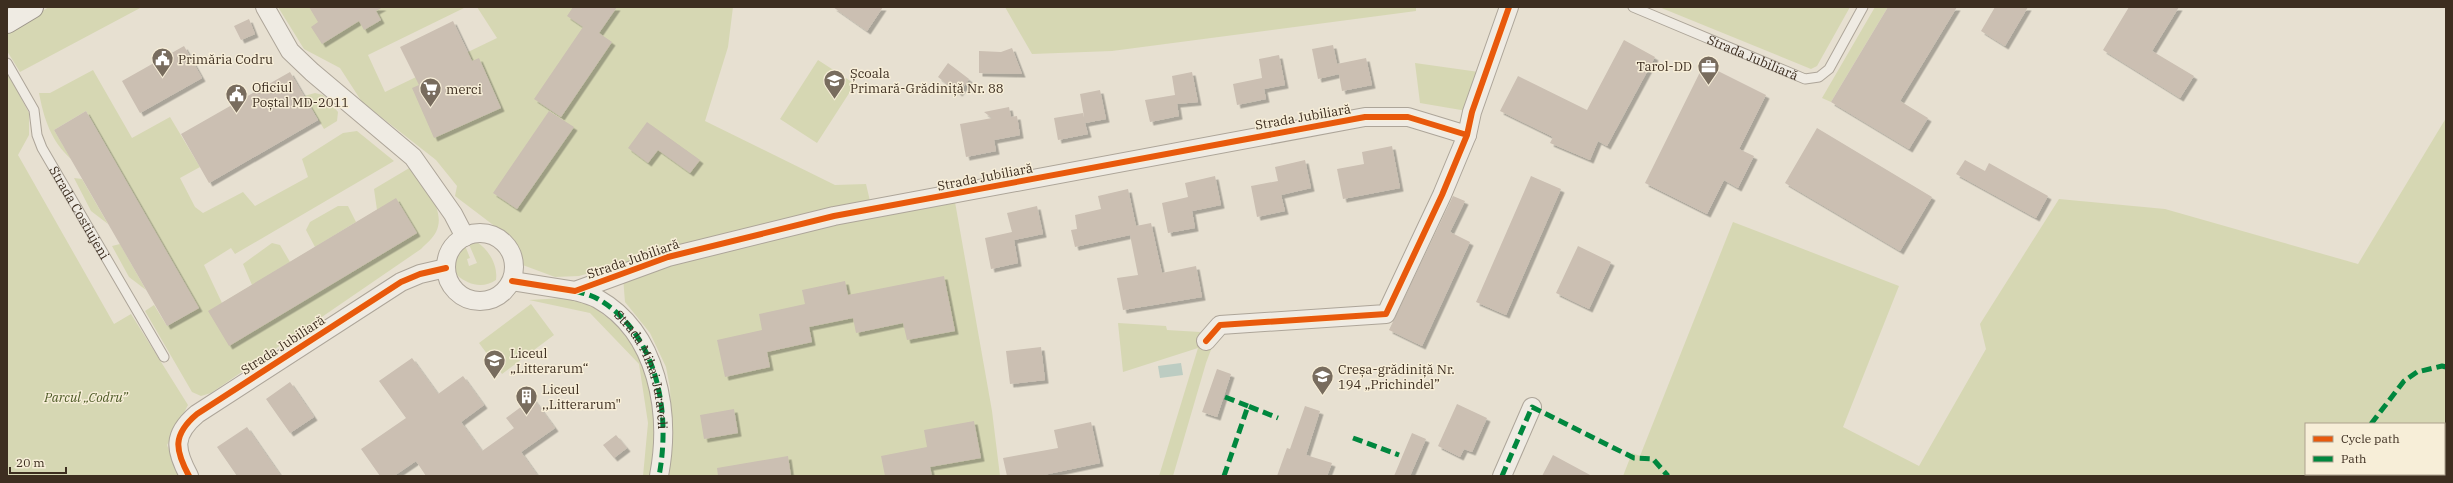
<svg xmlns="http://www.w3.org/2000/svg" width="2453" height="483" viewBox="0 0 2453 483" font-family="'IBM Plex Serif',serif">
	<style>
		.green { fill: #d6d7b3; fill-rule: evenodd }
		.water { fill: #bcccc2 }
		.building { fill: #cbbfb2; filter: url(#shadow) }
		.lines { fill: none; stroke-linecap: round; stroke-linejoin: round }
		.lane-casing { stroke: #ada599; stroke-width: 11 }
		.street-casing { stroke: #ada599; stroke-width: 20 }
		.secondary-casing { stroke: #9c958a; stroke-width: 24 }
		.lane { stroke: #efebe3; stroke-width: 9 }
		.street { stroke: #efebe3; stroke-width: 18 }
		.secondary { stroke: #efebe3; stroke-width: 22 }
		.quiet { stroke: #00873e; stroke-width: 5; stroke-dasharray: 10 5; stroke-linecap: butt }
		.cycleway-casing { stroke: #f7eed8; stroke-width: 8 }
		.cycleway { stroke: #e8590c; stroke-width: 6 }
		.labels { text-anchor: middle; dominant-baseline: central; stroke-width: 3; stroke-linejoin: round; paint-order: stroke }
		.street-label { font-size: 13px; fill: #3d2e20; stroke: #f7eed8 }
		.poi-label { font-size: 13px; fill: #3d2e20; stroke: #f7eed8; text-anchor: start }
		.park-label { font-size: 13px; font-style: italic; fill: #4d5a26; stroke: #f7eed8 }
	</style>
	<defs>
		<filter id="shadow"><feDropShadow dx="3.5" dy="3.5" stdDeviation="0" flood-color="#0004"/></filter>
	</defs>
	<rect width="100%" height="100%" fill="#e7e0d1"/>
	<!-- green -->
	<path class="green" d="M49,7h93l-122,65 -13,-21v-19z
		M278,7h188l-98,48 17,37 112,-54 -20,-31h256l-5,40 -23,74 130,64 31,-1 4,17 -203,50 -88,25 -24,1 -35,-13 -11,-27 -54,-41 2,-10 -21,-26 -74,-58 -22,-34 -36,-19z
		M1005,7h411v4l-304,40 -80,3z
		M1659,7h191l-33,59 -6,3z
		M1875,7h13l-57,95 -9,-4z
		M818,60l37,24 -38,59 -37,-24z
		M1415,63l64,9 -12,39 -47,-8z
		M93,70l39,68 38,-21 30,50 -20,11 15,29 8,6 40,-21 12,14 53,-29 -6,-18 41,-26 14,-2 37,30 -159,93 -4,-6 -27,17 18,38 155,-93 -3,-21 37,-22c12,18 36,43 25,65 -3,6 -10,12 -15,17l-210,144 -10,3 -9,-4 -47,-81 9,-6 13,21 31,-18 -112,-197 -32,19 17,29c-20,-18 -27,-40 -32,-66h11z
		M7,72l22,41v22l-11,20 96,169 17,-10 57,91 -21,40 12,31h-172z
		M315,93l8,2 15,17 -1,9 -13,8 -20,-33z
		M2446,118v358h-823l9,-23 8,3 93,-234 166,64 -56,141 76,39 67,-117 -6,-25 79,-125 106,10 193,55zM2306,424h138v50h-138z
		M74,178l8,1 26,45 -17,-13z
		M955,202l37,209 8,65h-331l3,-28 -2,-60 -4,-21 -16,-34 -25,-31 -2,-25 235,-58z
		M338,206h10l8,16 -41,25 -9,-17 4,-8z
		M468,242h9c12,8 21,23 19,38 -13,9 -28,5 -39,-5 -7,-12 -6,-25 7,-32l6,15 -3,1 2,7 8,-3z
		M272,243l8,2 10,17 -38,23 -9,-21z
		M120,244l26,46 -17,-13 -17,-31z
		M563,298l21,2 33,25 27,36 12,63 -6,52h-7l5,-53 -9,-59 -49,-51 -61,-13z
		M531,304l23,31 -52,39 -23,-31z
		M1118,323l48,3 1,4 33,2 -1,16 13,-1 -6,16 -33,113h-14l39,-128 -75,24z"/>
	<!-- water -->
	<path class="water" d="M1181,363l2,12 -23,3 -2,-12z"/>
	<!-- building -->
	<path class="building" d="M309,7h74l-7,4 5,9 -17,10 -5,-9 -37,23 -11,-17 7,-5z
		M573,7h44l-18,26 13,9 -51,75 -27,-18 49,-72 -16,-11z
		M833,7h50l-16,24z
		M1888,7h69l-57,94 28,17 -19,31 -78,-47z
		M1995,7h33l-23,39 -24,-15z
		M2129,7h50l-27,44 42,25 -14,22 -77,-48z
		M249,19l6,15 -14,6 -7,-14z
		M453,21l19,40 7,-3 22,50 -67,30 -22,-50 7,-3 -19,-38z
		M1624,40l31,17 -48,89 -9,-5 -8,19 -40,-17 3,-6 -53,-26 18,-35 69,34z
		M1333,45l6,29 -21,5 -6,-30z
		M184,46l18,32 -62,35 -18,-32z
		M1012,48l10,26 -43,-1v-22l22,1z
		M1279,55l6,30 -21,4 2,10 -29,6 -4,-21 29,-6 -3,-19z
		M1366,58l6,27 -30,6 -5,-27z
		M948,63l21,16 -10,14 -21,-16z
		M1704,64l62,31 -27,54 15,7 -16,32 -14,-8 -17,34 -62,-31z
		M290,72l28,48 -109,63 -28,-49z
		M1192,72l6,30 -21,2 2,12 -29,6 -5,-22 30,-5 -3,-19z
		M1100,90l6,29 -21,4 3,11 -30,6 -4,-22 29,-5 2,9 -5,-28z
		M1009,107l2,10 6,-1 3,19 -26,5 2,11 -30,6 -6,-33 32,-6 -8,-6z
		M86,111l113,197 -32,18 -113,-196z
		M549,111l25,16 -57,82 -24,-16z
		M647,122l53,38 -10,13 -32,-23 -10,13 -20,-15z
		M1817,128l115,69 -32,54 -115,-68z
		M1392,146l8,42 -57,11 -6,-30 27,-5 -2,-12z
		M1305,160l6,28 -30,7 4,16 -28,6 -6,-31 27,-5 -3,-14z
		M1965,160l20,11 4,-8 59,33 -12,22 -80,-44z
		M1215,176l6,29 -29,6 3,17 -27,5 -6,-30 26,-6 -3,-14z
		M1531,176l30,13 -55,126 -30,-13z
		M1128,189l8,37 15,-3 11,50 34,-7 6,31 -79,13 -6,-32 21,-3 -8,-40 -55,12 -4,-17 6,-1 -2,-14 26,-6 -3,-13z
		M1453,196l12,5 -15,31 20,10 -48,104 -33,-16z
		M396,198l21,35 -188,113 -21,-35z
		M1037,206l6,28 -29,6 4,23 -27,6 -6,-31 27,-6 -5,-19z
		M1578,246l33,16 -22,47 -33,-16z
		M944,276l11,55 -48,9 -4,-17 -47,10 -3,-15 -44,9 3,15 -45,10 3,15 -45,10 -8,-37 45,-10 -3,-16 46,-10 -3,-14 43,-9 3,14z
		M1041,347l4,33 -35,4 -4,-33z
		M412,358l26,36 25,-18 21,29 -23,17 21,29 32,-23 -8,-10 27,-20 22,30 -34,24 17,24h-112l-10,-15 -22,15h-14l-19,-27 45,-31 -27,-37z
		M1217,369l14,5 -14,43 -15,-5z
		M290,382l24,35 -24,16 -24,-34z
		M1457,404l30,14 -15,34 -8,-3 -4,8 -22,-11z
		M1305,406l15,5 -14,44 26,8 -5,13h-50l10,-28 3,1z
		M734,409l4,24 -34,6 -4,-24z
		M974,421l7,37 -51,9 2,9h-47l-4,-20 46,-9 -3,-17z
		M1091,422l9,41 -61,13h-32l-4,-18 55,-10 -4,-18z
		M247,427l34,49h-44l-20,-29z
		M1412,433l14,6 -16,37h-16z
		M616,435l11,13 -13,10 -11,-13z
		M1553,455l39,21h-50z
		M788,456l3,20h-73l-1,-8z"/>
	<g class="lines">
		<defs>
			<g id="lane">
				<path id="s1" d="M1633,7l172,72 14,-2 10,-8 34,-62"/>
				<path id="s2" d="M7,63l27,47 3,25 5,13 122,209"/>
			</g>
			<g id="street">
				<path d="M265,7l25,44 22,21 101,85 40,57 12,23"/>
				<circle cx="480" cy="267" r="34"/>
				<path d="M512,281l63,10 93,-34 166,-41 531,-99h43l59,18"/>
				<path id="s3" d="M575,291c7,2 16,4 23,8 60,34 73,114 61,177"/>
				<path d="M1206,341l14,-16 166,-11 56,-119 25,-60 5,-23 37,-105"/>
				<path d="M189,476c-14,-26 -17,-41 8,-62l204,-132 19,-8 26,-6"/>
				<path d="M1502,476l30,-69"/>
			</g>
			<path id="secondary" d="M7,22l25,-15"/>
		</defs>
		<!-- lane casing -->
		<use href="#lane" class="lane-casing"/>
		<!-- street casing -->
		<use href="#street" class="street-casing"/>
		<!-- secondary casing -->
		<use href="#secondary" class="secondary-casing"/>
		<!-- lane -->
		<use href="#lane" class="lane"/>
		<!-- street -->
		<use href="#street" class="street"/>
		<!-- secondary -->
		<use href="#secondary" class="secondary"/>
		<!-- quiet -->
		<path class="quiet" d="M575,291c7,2 16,4 23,8 60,35 73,114 61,177
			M1225,397l23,9
			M2371,424l33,-43 13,-9 25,-6 4,1
			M1353,438l46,17
			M1224,476l24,-70 30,12
			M1502,476l30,-69 102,51 19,1 15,17
			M2320,476l4,-2
			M2340,476l1,-2"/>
		<defs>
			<path id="cycleway" d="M512,281l63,10 93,-34 166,-41 531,-99h43l59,18
				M1206,341l14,-16 166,-11 56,-119 25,-60 5,-23 37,-105
				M189,476c-14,-26 -17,-41 8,-62l204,-132 19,-8 26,-6"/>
		</defs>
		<!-- cycleway casing -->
		<use href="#cycleway" class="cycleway-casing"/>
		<!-- cycleway -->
		<use href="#cycleway" class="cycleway"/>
	</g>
	<!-- icons -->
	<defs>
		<symbol id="civic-pin" viewBox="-11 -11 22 30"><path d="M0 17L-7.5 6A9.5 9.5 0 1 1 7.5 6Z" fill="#786c5e" stroke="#f7eed8"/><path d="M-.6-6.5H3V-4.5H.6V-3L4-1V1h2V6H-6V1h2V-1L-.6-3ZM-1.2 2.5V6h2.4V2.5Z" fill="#fff"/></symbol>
		<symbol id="office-pin" viewBox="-11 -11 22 30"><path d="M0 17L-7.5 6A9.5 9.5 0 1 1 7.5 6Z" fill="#786c5e" stroke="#f7eed8"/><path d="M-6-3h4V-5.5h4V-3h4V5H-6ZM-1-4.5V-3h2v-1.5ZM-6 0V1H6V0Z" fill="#fff"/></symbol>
		<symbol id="school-pin" viewBox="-11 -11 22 30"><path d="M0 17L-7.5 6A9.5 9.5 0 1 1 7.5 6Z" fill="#786c5e" stroke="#f7eed8"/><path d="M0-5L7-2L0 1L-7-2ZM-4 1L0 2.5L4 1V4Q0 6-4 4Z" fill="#fff"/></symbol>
		<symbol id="supermarket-pin" viewBox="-11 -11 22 30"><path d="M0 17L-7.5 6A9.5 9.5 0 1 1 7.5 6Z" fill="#786c5e" stroke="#f7eed8"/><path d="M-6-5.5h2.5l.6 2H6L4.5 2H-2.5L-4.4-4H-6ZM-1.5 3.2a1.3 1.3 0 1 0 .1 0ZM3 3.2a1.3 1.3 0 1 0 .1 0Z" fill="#fff"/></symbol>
		<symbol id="building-pin" viewBox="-11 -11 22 30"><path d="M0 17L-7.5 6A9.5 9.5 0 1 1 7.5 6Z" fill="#786c5e" stroke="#f7eed8"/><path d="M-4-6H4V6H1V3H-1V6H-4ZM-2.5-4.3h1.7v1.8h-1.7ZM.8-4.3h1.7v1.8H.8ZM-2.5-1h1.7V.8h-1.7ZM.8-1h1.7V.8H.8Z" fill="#fff"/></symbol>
	</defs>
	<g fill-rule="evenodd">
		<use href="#civic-pin" x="150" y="46" width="25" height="34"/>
		<use href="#office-pin" x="1696" y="54" width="25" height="34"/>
		<use href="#school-pin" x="822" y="68" width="25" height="34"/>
		<use href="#supermarket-pin" x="418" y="76" width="25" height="34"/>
		<use href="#civic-pin" x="224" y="82" width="25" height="34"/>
		<use href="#school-pin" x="482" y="348" width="25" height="34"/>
		<use href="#school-pin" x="1310" y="364" width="25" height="34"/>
		<use href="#building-pin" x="514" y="384" width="25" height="34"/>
	</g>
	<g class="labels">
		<!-- street labels -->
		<g class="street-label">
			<text stroke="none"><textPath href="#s1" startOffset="130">Strada Jubiliară</textPath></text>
			<text transform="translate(1303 117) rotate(-10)">Strada Jubiliară</text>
			<text transform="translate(985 177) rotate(-11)">Strada Jubiliară</text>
			<text stroke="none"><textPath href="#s2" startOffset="168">Strada Costiujeni</textPath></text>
			<text transform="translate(633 259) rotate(-19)">Strada Jubiliară</text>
			<text transform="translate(283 345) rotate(-33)">Strada Jubiliară</text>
			<text stroke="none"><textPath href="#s3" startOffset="112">Strada Mihai Juraveli</textPath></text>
		</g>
		<!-- poi labels -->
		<g class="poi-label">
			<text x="178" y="59">Primăria Codru</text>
			<text x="1692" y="66" text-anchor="end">Tarol-DD</text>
			<text x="850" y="73">Școala<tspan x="850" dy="15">Primară-Grădiniță Nr. 88</tspan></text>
			<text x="252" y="87">Oficiul<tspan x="252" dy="15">Poștal MD-2011</tspan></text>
			<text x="446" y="89">merci</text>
			<text x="510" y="353">Liceul<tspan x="510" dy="15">„Litterarum“</tspan></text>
			<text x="1338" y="369">Creșa-grădiniță Nr.<tspan x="1338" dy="15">194 „Prichindel”</tspan></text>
			<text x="542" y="389">Liceul<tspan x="542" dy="15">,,Litterarum"</tspan></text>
		</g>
		<!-- park labels -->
		<g class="park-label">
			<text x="86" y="397">Parcul „Codru”</text>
		</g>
	</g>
	<!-- border -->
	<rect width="2453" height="483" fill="none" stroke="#3d2e20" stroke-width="16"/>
	<!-- legend -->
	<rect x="2305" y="423" width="140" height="52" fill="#f7eed8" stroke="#ada18e"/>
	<rect x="2313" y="436" width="20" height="6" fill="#e8590c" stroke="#ada18e"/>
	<text x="2341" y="443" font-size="12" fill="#3d2e20">Cycle path</text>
	<rect x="2313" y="456" width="20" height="6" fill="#00873e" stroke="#ada18e"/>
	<text x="2341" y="463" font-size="12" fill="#3d2e20">Path</text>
	<!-- scale -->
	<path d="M10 467v6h56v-6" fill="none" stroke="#3d2e20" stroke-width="2"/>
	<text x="16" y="467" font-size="12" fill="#3d2e20" stroke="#f7eed8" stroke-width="3" paint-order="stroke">20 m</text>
</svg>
